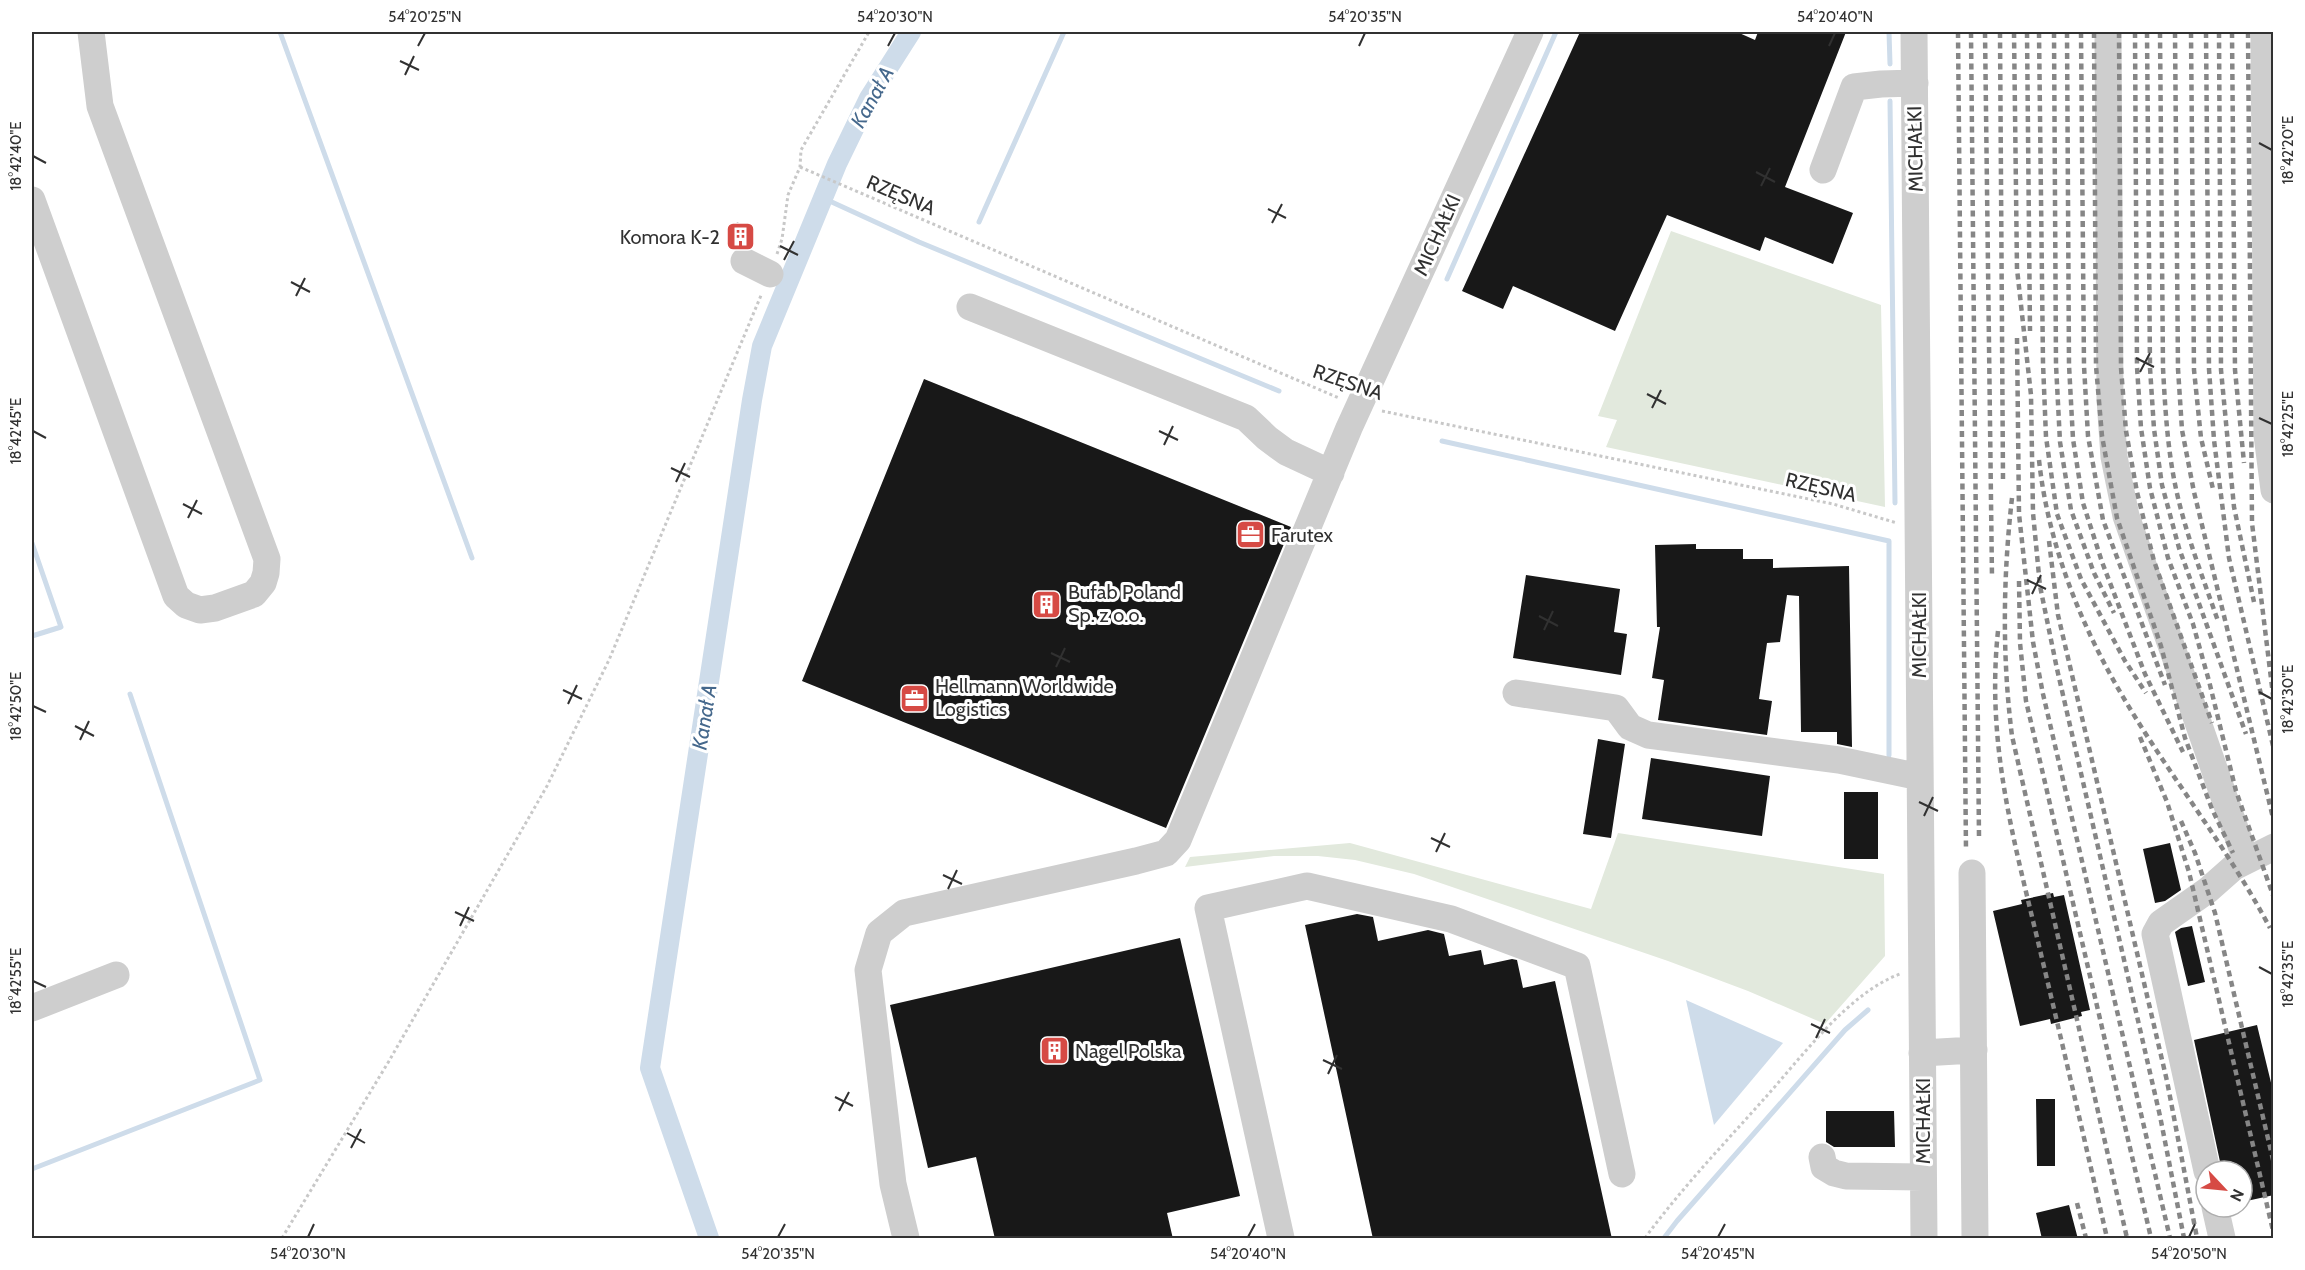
<svg xmlns="http://www.w3.org/2000/svg" width="2305" height="1270" viewBox="0 0 2305 1270" font-family="Cabin,sans-serif">
	<style>
		.green { fill: #e2e9dd }
		.water { fill: #cedcea }
		.lines { fill: none; stroke-linecap: round; stroke-linejoin: round }
		.stream { stroke: #cedcea; stroke-width: 5 }
		.canal { stroke: #cedcea; stroke-width: 20 }
		.building { fill: #181818 }
		.path { stroke: #c8c8c8; stroke-width: 3; stroke-dasharray: 3 3; stroke-linecap: butt }
		.minor { stroke: #cecece; stroke-width: 27 }
		.rail { stroke: #868686; stroke-width: 4.5; stroke-dasharray: 6 4.5; stroke-linecap: butt }
		.ticks { fill: none; stroke: #313131; stroke-width: 2 }
		.labels { text-anchor: middle; dominant-baseline: central; stroke-width: 6; stroke-linejoin: round; paint-order: stroke }
		.street-label { font-size: 20px; fill: #313131; stroke: #fff }
		.poi-label { font-size: 20px; fill: #313131; stroke: #fff; text-anchor: start }
		.water-label { font-size: 21px; font-style: italic; fill: #45688c; stroke: #fff }
		.neatline { fill: none; stroke: #313131; stroke-width: 2 }
		.ticks-label { font-size: 15px; text-anchor: middle; fill: #313131 }
	</style>
	<rect width="100%" height="100%" fill="#fff"/>
	<!-- green -->
	<path class="green" d="M1671,231l210,74 4,202 -279,-60 11,-27 -19,-4z
		M1618,833l266,41 1,82 -60,68 -77,-33 -80,-30 -254,-87 -59,-14 -37,-4h-44l-89,11 5,-10 160,-14 241,66z"/>
	<!-- water -->
	<path class="water" d="M1686,1000l97,43 -69,82z"/>
	<g class="lines">
		<!-- stream -->
		<path class="stream" d="M280,32l192,526
			M1889,32l1,32
			M1890,101l5,402
			M823,198l96,44 360,149
			M979,222l85,-190
			M1447,279l109,-247
			M1442,441l447,100v214
			M32,543l29,84 -29,9
			M32,1169l228,-89 -130,-386
			M1664,1238l13,-17 168,-191 23,-20"/>
		<!-- canal -->
		<path class="canal" d="M709,1238l-59,-170 102,-668 10,-54 75,-182 32,-66 42,-66"/>
	</g>
	<!-- building -->
	<path class="building" d="M1580,32h157l18,8 3,-8h88l-61,155 68,26 -20,51 -68,-27 -5,14 -93,-36 -52,116 -102,-45 -10,23 -41,-18z
		M737,222l17,8 -7,16 -10,1 -9,-4z
		M924,379l367,148 -125,301 -364,-147z
		M1696,544v5h47v10h30v9l76,-2 3,181 -15,-3v-12h-36l-2,-136 -12,-1 -7,47 -13,1 -8,56 13,2 -5,34 -109,-15 6,-40 -12,-2 8,-51h-3l-2,-82z
		M1526,575l94,14 -6,43 13,2 -6,41 -108,-17z
		M1598,739l27,5 -14,94 -28,-4z
		M1651,758l119,18 -8,60 -120,-17z
		M1844,792h34v67h-34z
		M2170,843l11,47 -16,11 -10,2 -12,-54z
		M2053,893l1,4 10,-2 26,115 -9,2 1,4 -31,8 -1,-5 -30,7 -27,-115 29,-7 -1,-4z
		M1357,914l16,3 5,24 50,-11 16,4 5,22 32,-6 3,15 28,-6 5,1 6,28 32,-7 57,258h-239l-68,-314z
		M2192,926l13,56 -17,4 -13,-54 6,-4z
		M1180,938l60,258 -73,17 6,26h-178l-19,-82 -48,11 -38,-163z
		M2257,1025l17,70v100l-32,7v-31h-20l-28,-131z
		M2036,1099h19v67h-18z
		M1826,1111h68l1,36h-61l-8,-5z
		M2069,1205l9,34h-36l-6,-26z"/>
	<g class="lines">
		<!-- path -->
		<path class="path" d="M800,167l539,231
			M777,254l5,-15 6,-44 12,-28 1,-17 68,-118
			M1382,411l451,93 64,19
			M282,1238l107,-177 158,-275 62,-126 153,-367
			M1645,1238c36,-49 78,-93 119,-139 37,-41 84,-106 136,-125"/>
		<!-- minor -->
		<path class="minor" d="M1914,32l10,1206
			M2108,32l2,367 4,58 12,59 120,344
			M2264,32l3,403 7,55
			M1823,170l31,-83 27,-3 34,-1
			M32,200l144,396 10,9 14,5 15,-2 39,-14 9,-11 3,-10 1,-14 -167,-453 -9,-74
			M744,261l26,13
			M970,307l276,111 21,20 19,14 45,21
			M1516,693l100,15 14,19 18,8 191,25 81,17
			M1972,873l3,365
			M32,1008l84,-33
			M1922,1053l52,-3
			M1822,1157l2,10 10,6 12,3 77,1
			M2207,1171l-52,-237 6,-11 47,-33 26,-23 40,-20
			M2215,1207l7,31
			M906,1238l-13,-54 -25,-214 11,-37 25,-20 232,-52 30,-8 12,-13 171,-412 181,-396
			M1281,1238l-73,-330 99,-22 144,33 126,47 45,208"/>
		<!-- rail -->
		<path class="rail" d="M1958,32l8,818
			M1971,32l8,805
			M1985,32l7,546
			M2000,32l3,448
			M2014,32l3,237 14,126 2,118 7,73 17,83 103,447 24,122
			M2027,32l3,299
			M2039,32l4,331 3,74 11,77 24,65 44,82 21,32
			M2054,32l2,333 4,77 11,68 23,63 20,40
			M2067,32l2,333 4,74 10,64 19,59 43,112 38,78
			M2081,32l3,334 4,70 15,84 62,165
			M2094,32l2,334 6,70 15,82 44,128 24,92 27,71 21,44
			M2119,32l2,336 5,63 11,61 17,69 58,162
			M2135,32l2,335 4,61 9,60 18,70 25,66 16,57 27,110 38,107
			M2147,32l3,336 4,61 8,56 17,63 67,186
			M2160,32l3,336c2,37 4,74 11,111 9,48 28,96 44,142
			M2175,32l3,337 4,61 12,62 80,330
			M2191,32l3,338 7,68 12,51
			M2206,32l3,337 5,71 15,118 45,192
			M2219,32l2,338 13,137 20,95
			M2232,32l3,338 9,93
			M2248,32l4,491 22,180
			M2017,338l2,176 14,128 10,52 127,544
			M2039,460c8,75 35,148 71,214 48,88 113,165 160,254
			M2012,498c-9,79 -10,159 0,238l115,502
			M2049,541l9,74 109,466 30,157
			M2019,581l1,62 6,58 125,537
			M1998,631c-12,114 16,209 42,319 23,96 45,192 67,288
			M2140,737l27,65 22,70 85,363
			M2181,821l14,32 20,60 59,251
			M2077,1203l9,35"/>
	</g>
	<!-- ticks -->
	<path class="ticks" d="M418,46l7,-13M888,46l7,-13M1359,46l6,-13M1829,46l6,-13M400,61l19,9M405,75l9,-19M2259,143l13,7M33,156l13,7M1756,172l19,10M1761,186l9,-18M1268,209l18,9M1272,223l10,-19M780,246l18,9M784,260l10,-19M291,282l19,10M296,296l9,-18M2136,358l18,9M2140,372l10,-19M1647,394l19,10M1652,408l9,-18M2259,418l13,6M33,431l13,7M1159,431l19,9M1164,445l9,-19M671,468l19,9M676,482l9,-19M183,504l19,10M188,518l9,-18M2027,580l19,9M2032,594l9,-19M1539,616l19,10M1544,630l9,-19M1051,653l19,9M1056,667l9,-19M563,690l19,9M2259,692l13,7M568,704l9,-19M33,706l13,6M75,726l19,10M80,740l9,-19M1919,802l19,9M1924,816l9,-19M1431,838l19,9M1436,852l9,-19M943,875l19,9M948,889l9,-19M455,912l19,9M460,926l9,-19M2259,967l13,7M33,981l13,6M1811,1024l19,9M1816,1038l9,-19M1323,1060l19,9M1328,1074l9,-19M835,1097l18,9M839,1111l10,-19M347,1133l18,10M351,1148l10,-19M308,1237l6,-13M778,1237l7,-13M1248,1237l7,-13M1718,1237l7,-13M2189,1237l6,-13"/>
	<!-- icons -->
	<defs>
		<symbol id="building-square" viewBox="-11 -11 22 22"><rect x="-9" y="-9" width="18" height="18" rx="4" fill="#d64a44" stroke="#fff"/><path d="M-4-6H4V6H1V3H-1V6H-4ZM-2.5-4.3h1.7v1.8h-1.7ZM.8-4.3h1.7v1.8H.8ZM-2.5-1h1.7V.8h-1.7ZM.8-1h1.7V.8H.8Z" fill="#fff"/></symbol>
		<symbol id="office-square" viewBox="-11 -11 22 22"><rect x="-9" y="-9" width="18" height="18" rx="4" fill="#d64a44" stroke="#fff"/><path d="M-6-3h4V-5.5h4V-3h4V5H-6ZM-1-4.5V-3h2v-1.5ZM-6 0V1H6V0Z" fill="#fff"/></symbol>
	</defs>
	<g fill-rule="evenodd">
		<use href="#building-square" x="724" y="220" width="33" height="33"/>
		<use href="#office-square" x="1234" y="518" width="33" height="33"/>
		<use href="#building-square" x="1030" y="588" width="33" height="33"/>
		<use href="#office-square" x="898" y="682" width="33" height="33"/>
		<use href="#building-square" x="1038" y="1034" width="33" height="33"/>
	</g>
	<g class="labels">
		<!-- street labels -->
		<g class="street-label">
			<text transform="translate(1915 149) rotate(-91)">MICHAŁKI</text>
			<text transform="translate(901 195) rotate(23)">RZĘSNA</text>
			<text transform="translate(1437 235) rotate(-66)">MICHAŁKI</text>
			<text transform="translate(1348 382) rotate(19)">RZĘSNA</text>
			<text transform="translate(1821 487) rotate(13)">RZĘSNA</text>
			<text transform="translate(1919 635) rotate(-90)">MICHAŁKI</text>
			<text transform="translate(1923 1121) rotate(-90)">MICHAŁKI</text>
		</g>
		<!-- poi labels -->
		<g class="poi-label">
			<text x="720" y="237" text-anchor="end">Komora K-2</text>
			<text x="1271" y="535">Farutex</text>
			<text x="1068" y="592">Bufab Poland<tspan x="1068" dy="23">Sp. z o.o.</tspan></text>
			<text x="935" y="686">Hellmann Worldwide<tspan x="935" dy="23">Logistics</tspan></text>
			<text x="1075" y="1051">Nagel Polska</text>
		</g>
		<!-- water labels -->
		<g class="water-label">
			<text transform="translate(872 97) rotate(-61)">Kanał A</text>
			<text transform="translate(704 717) rotate(-81)">Kanał A</text>
		</g>
	</g>
	<!-- border -->
	<rect width="2305" height="1270" fill="none" stroke="#ffffff" stroke-width="66"/>
	<!-- north arrow -->
	<g transform="translate(2224 1189) rotate(116)"><circle r="28" fill="#ffffff" stroke="#adadad" stroke-width="1.5"/>
	<path d="M0-4.5L10 22L0 15L-10 22Z" fill="#d64a44"/>
	<text y="-9" font-size="16" font-weight="bold" text-anchor="middle" fill="#313131">N</text>
	</g>
	<rect x="33" y="33" width="2239" height="1204" class="neatline"/>
	<g class="ticks-label">
		<text x="425" y="22">54°20'25"N</text>
		<text x="895" y="22">54°20'30"N</text>
		<text x="1365" y="22">54°20'35"N</text>
		<text x="1835" y="22">54°20'40"N</text>
		<text transform="translate(2288 150) rotate(-90)" y="5">18°42'20"E</text>
		<text transform="translate(16 156) rotate(-90)" y="5">18°42'40"E</text>
		<text transform="translate(2288 424) rotate(-90)" y="5">18°42'25"E</text>
		<text transform="translate(16 431) rotate(-90)" y="5">18°42'45"E</text>
		<text transform="translate(2288 699) rotate(-90)" y="5">18°42'30"E</text>
		<text transform="translate(16 706) rotate(-90)" y="5">18°42'50"E</text>
		<text transform="translate(2288 974) rotate(-90)" y="5">18°42'35"E</text>
		<text transform="translate(16 981) rotate(-90)" y="5">18°42'55"E</text>
		<text x="308" y="1259">54°20'30"N</text>
		<text x="778" y="1259">54°20'35"N</text>
		<text x="1248" y="1259">54°20'40"N</text>
		<text x="1718" y="1259">54°20'45"N</text>
		<text x="2189" y="1259">54°20'50"N</text>
	</g>
</svg>
